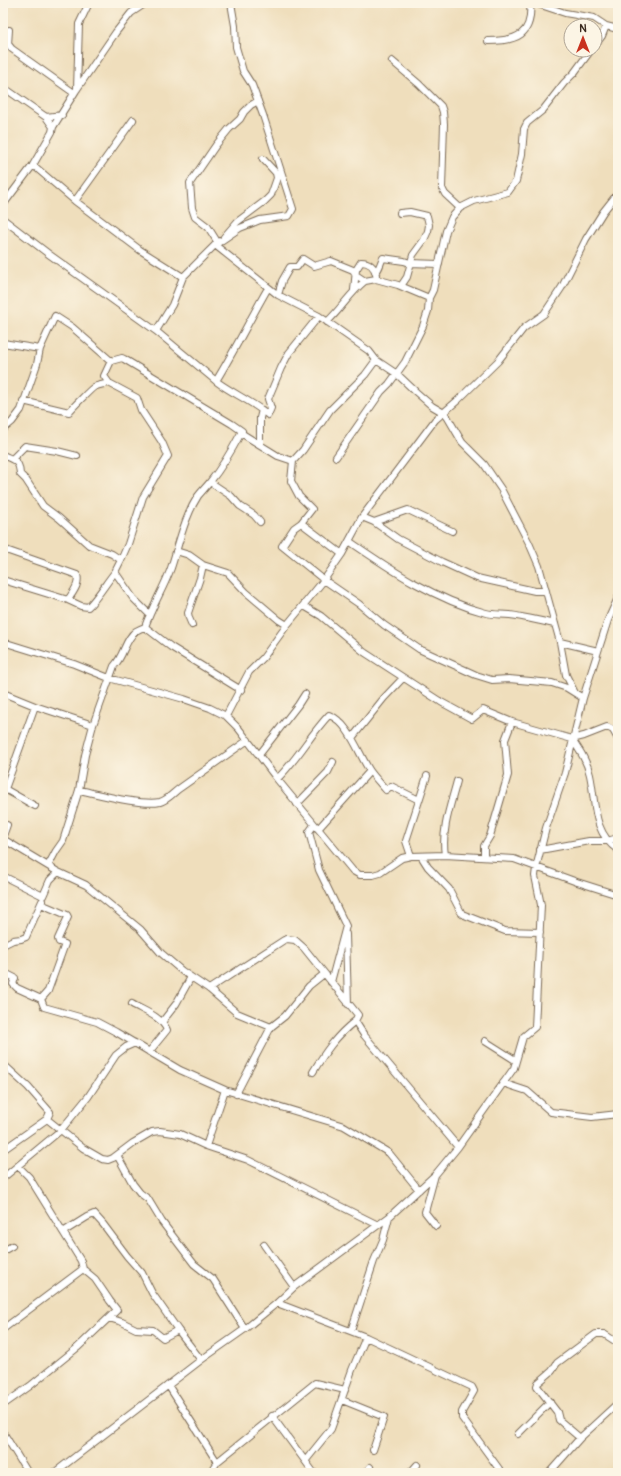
<svg xmlns="http://www.w3.org/2000/svg" width="621" height="1476" viewBox="0 0 621 1476" font-family="Pangolin,sans-serif">
	<style>
		.lines { fill: none; stroke-linecap: round; stroke-linejoin: round }
		.minor-casing { stroke: #7a6955; stroke-width: 8 }
		.minor { stroke: #fff; stroke-width: 6 }
	</style>
	<rect width="100%" height="100%" fill="#fcf5e5"/>
	<filter id="ink" filterUnits="userSpaceOnUse"><feTurbulence type="fractalNoise" baseFrequency=".025" numOctaves="2"/><feDisplacementMap in="SourceGraphic" scale="8" xChannelSelector="R" yChannelSelector="G"/><feConvolveMatrix kernelMatrix="1 2 1 2 8 2 1 2 1" color-interpolation-filters="sRGB"/></filter>
	<filter id="wash" filterUnits="userSpaceOnUse"><feTurbulence type="fractalNoise" baseFrequency=".012" numOctaves="4" result="noise"/><feDisplacementMap in="SourceGraphic" scale="16" xChannelSelector="R" yChannelSelector="G"/><feGaussianBlur stdDeviation="0.9" result="paint"/><feColorMatrix in="noise" values="0 0 0 0 0 0 0 0 0 0 0 0 0 0 0 0 0 1.4 0 .05"/><feComposite in="paint" operator="in"/></filter>
	<g filter="url(#wash)">
		<rect width="100%" height="100%" fill="#efdebc"/>
	</g>
	<g filter="url(#ink)">
		<g class="lines">
			<defs>
				<path id="minor" d="M535,3l30,10 29,5 12,8 12,3
					M9,30l-1,14 4,5 62,44
					M488,41c29,0 45,-6 42,-38
					M595,45l7,-9 4,-10
					M392,61l27,23 22,22 2,6 1,12 -2,64 3,6 15,14
					M3,87l43,30 7,10
					M77,89l2,-65 10,-21
					M46,117l16,-2
					M263,159l13,14 1,5
					M33,165l42,36 65,49 43,27
					M75,201l58,-81
					M3,205l30,-40 19,-33 1,-5 24,-38 39,-57 15,-19 15,-10
					M400,213l10,-1 17,4 2,9 -1,6 -4,9 -11,15 -6,22 -6,9
					M3,219l47,36 106,76 60,50c19,-31 34,-62 52,-93
					M224,237l13,-15 28,-21 6,-6 6,-17 5,-3
					M218,243l-10,-16 -13,-10 -3,-9 -2,-25 26,-38 13,-16 11,-10 4,-7 7,-7 7,-4
					M215,245l25,-17 20,-8 29,-4 4,-7 -30,-94 -11,-30 -9,-14 -7,-24 -1,-21 -4,-23
					M376,272c4,-4 4,-9 7,-14l21,3 6,2 29,1
					M354,290l2,-20 5,-8c8,0 14,5 15,13
					M278,295l4,-14 8,-14h7l6,-8 11,7 17,-5 22,9 3,5 9,6 11,-2 22,6 31,13
					M327,322c14,-13 23,-29 38,-41
					M156,331l16,-26 11,-28 32,-32 63,50 41,21 50,35 7,9 21,14 19,18 16,14 12,7 4,5 14,24 22,22 17,25 28,54 10,23 21,76 6,33 9,18 8,5
					M3,343l37,6 15,-33 17,11 39,34
					M216,381c17,13 36,20 52,34l3,-7 -3,-9 13,-31 8,-15 30,-37
					M23,401l46,11c2,-3 23,-24 25,-25 4,-2 11,-3 15,-4
					M3,427h3l6,-5 9,-12 16,-46 3,-15
					M260,444v-26l2,-8
					M3,455c12,6 16,5 17,19l6,6 17,26 16,12 30,27 23,9 9,6
					M336,457l45,-65 8,-8 16,-22 18,-36 5,-15 1,-13 4,-8 13,-59 6,-14 8,-9 14,-7 34,-9 8,-11 6,-27 2,-25 3,-6 16,-13 21,-27 10,-10 17,-23
					M12,459l13,-13 32,5 20,5
					M293,461l10,-11 27,-40 35,-35 11,-15
					M210,482l21,14 9,10 14,9 6,7
					M362,517l12,5 24,17 44,23 35,16 58,13h11
					M374,522l34,-12 44,21
					M349,541c42,29 87,59 137,72 8,2 16,1 24,2 15,2 30,6 45,9
					M3,549l74,26c3,9 -4,17 -9,25
					M176,551l13,4 14,10 25,8 18,19 33,28 8,5
					M342,554l-41,-31 -7,5 -12,18 42,34 35,24 25,21 35,24 57,26 16,5 17,-1 43,4 15,5 8,5
					M3,580l65,20 13,6 7,1c10,-10 18,-24 27,-35
					M304,606l17,10 43,36 77,50 31,17 11,-9 29,12 60,17 12,-3 23,-9 6,3 5,9
					M149,614l-16,-16 -18,-26 6,-12 7,-16 15,-47 25,-41 -6,-14 -21,-32 -4,-12 -28,-15 -5,-7 7,-15 11,-3 2,1 108,65 10,7 -1,2 37,23 15,5 -2,20 8,15 13,13 -11,14
					M192,625l-3,-7 -1,-5 12,-35 3,-13
					M145,627l26,20 70,43
					M3,642l71,22 35,14 75,21 26,9 16,8 13,13 38,50 76,92 7,4h13l7,-2 22,-15 9,-2 34,-1 69,4 63,23 41,13
					M560,642l38,9
					M3,693l32,13 58,19
					M226,716l23,-44 14,-14 24,-33 37,-45 18,-26 20,-37 64,-85 9,-12 22,-19 41,-40 26,-33 20,-14 18,-27 24,-48 17,-27 15,-19
					M352,738l32,-40 19,-20
					M572,739c8,12 15,22 18,36 6,27 2,57 28,75
					M259,755l39,-50 7,-11
					M277,779c20,-19 33,-44 52,-64 20,7 30,40 41,56 5,7 11,13 16,19l5,-4 28,14
					M3,788l32,18
					M5,789l30,-83
					M79,790c19,4 63,16 81,12 8,-2 14,-10 20,-14 23,-16 45,-32 68,-48
					M297,804l31,-32 5,-10
					M314,825l-5,7 10,38 27,56 -15,56
					M318,829l52,-58
					M3,836l4,-11
					M3,839l55,33 28,13 54,44 21,24 21,18 27,18 28,24 34,14
					M540,850l49,-9h18l11,-3
					M445,855c-4,-25 6,-51 12,-74
					M411,856l-5,-15 21,-65
					M421,856l7,11 21,22 13,25 43,17 35,1
					M484,857v-11l6,-10 18,-61 -3,-35 7,-18
					M48,866l8,-15 7,-10 16,-51 6,-35 8,-30 21,-59c10,-10 11,-27 22,-35 3,-2 6,-3 9,-4 7,-21 19,-39 26,-59 8,-24 13,-50 27,-72 4,-5 8,-9 12,-14 12,-15 22,-32 31,-49
					M3,876l40,20 7,-16 8,-8
					M41,904l26,11 1,2 -10,22 1,3 6,2 -17,47 -7,8
					M346,934l2,70
					M3,945l10,-5 8,-1 5,-2 16,-36
					M3,972l12,6 -2,6 4,4 24,11 3,8 53,15 19,10 64,38 45,20 -19,56
					M209,989l75,-49 3,-1 8,1 9,8 54,67 -3,6 9,14 94,112
					M132,1004c12,7 30,13 35,26l-18,22
					M162,1022l14,-18 15,-27
					M485,1041l30,19
					M3,1064l25,23 22,25 -3,7
					M313,1072c12,-20 23,-36 42,-51
					M503,1083l24,8 24,21 41,5 26,-3
					M225,1090l119,36 45,27 30,37
					M236,1094l35,-67 14,-11 24,-30 15,-12
					M3,1150l44,-31 36,29 19,11 6,1 5,-2 20,-15 19,-11 8,-1 20,3 26,12 42,14 130,65
					M117,1155l16,29 7,9 8,6 14,23 32,42 19,15 32,50
					M435,1175l-10,37 11,14
					M3,1178l58,-48 27,-33 28,-42 10,-8 9,-4
					M63,1232l24,-15 7,-3 9,10 24,32 15,17 10,20 26,37
					M264,1245l30,42
					M3,1251l9,-5
					M277,1303l89,34 106,50 2,4 -12,21v6l40,55
					M109,1318l13,4 14,7 17,1 10,8 15,-8 23,30
					M3,1329l80,-60 -2,-8 -52,-84 -11,-11
					M351,1331l23,-70 9,-21 6,-23
					M168,1385l49,77 -4,6v5
					M342,1400l42,17 -11,33
					M3,1405l27,-19 47,-38 40,-38 -7,-9 -15,-22 -12,-10
					M272,1416l42,57
					M3,1432l25,41
					M518,1434l32,-32
					M580,1438l-21,-18 -2,-8 -20,-26 1,-3 14,-12 5,-8 39,-29h8l14,9
					M306,1460l25,-31 21,-59 14,-33
					M217,1462l98,-79 30,7
					M54,1473l147,-113 44,-31 32,-26 17,-16 95,-70 46,-42 23,-28 56,-79 9,-31 12,-10 6,-122 -6,-29 1,-8 10,-40 19,-55 18,-75 25,-78 10,-22
					M365,1473l5,-6
					M410,1473l7,-8
					M549,1473l31,-35 38,-35"/>
			</defs>
			<!-- minor casing -->
			<use href="#minor" class="minor-casing"/>
			<!-- minor -->
			<use href="#minor" class="minor"/>
		</g>
	</g>
	<!-- margin -->
	<rect width="621" height="1476" fill="none" stroke="#fcf5e5" stroke-width="16"/>
	<!-- north arrow -->
	<g transform="translate(583 38)"><circle r="19" fill="#fcf5e5" stroke="#afa495"/>
	<path d="M0-3L7 15L0 10L-7 15Z" fill="#c8321e"/>
	<text y="-6" font-size="11" font-weight="bold" text-anchor="middle" fill="#3b2a1e">N</text>
	</g>
</svg>
